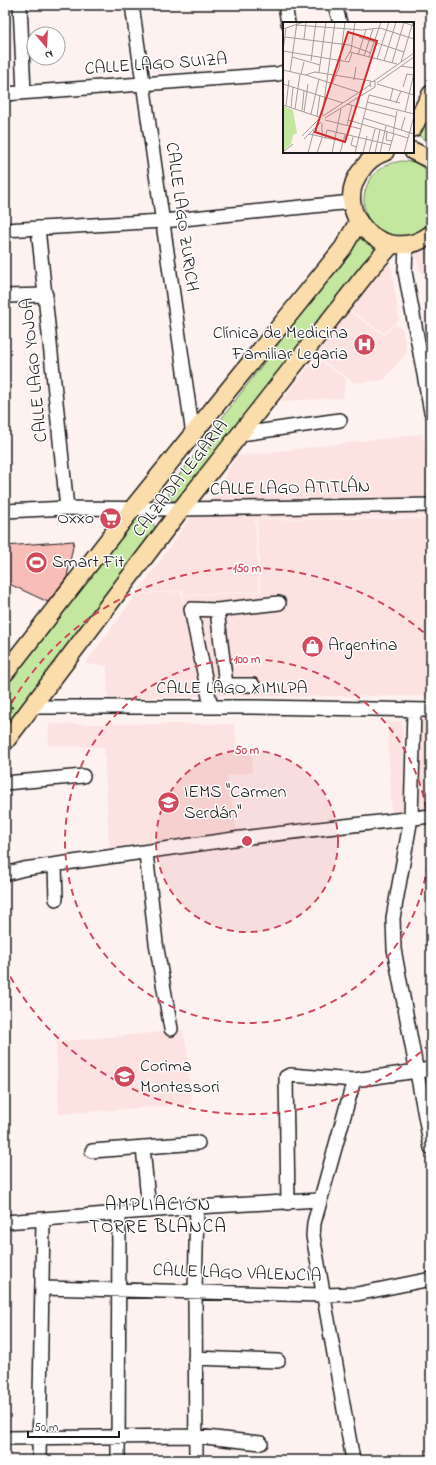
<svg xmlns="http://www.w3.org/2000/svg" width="436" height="1465" viewBox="0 0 436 1465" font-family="'Indie Flower',sans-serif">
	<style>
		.built { fill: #fce2e0 }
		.green { fill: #c4e7a0; stroke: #70825e }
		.building { fill: #f9bdb8; stroke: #1c1c1c }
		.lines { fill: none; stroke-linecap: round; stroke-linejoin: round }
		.minor-casing { stroke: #1c1c1c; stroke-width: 16 }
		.major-casing { stroke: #1c1c1c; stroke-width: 20 }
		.path { stroke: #1c1c1c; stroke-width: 2; stroke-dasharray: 4 3; stroke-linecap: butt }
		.minor { stroke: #fff; stroke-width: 13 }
		.major { stroke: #fbddab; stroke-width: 17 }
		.ring { fill: none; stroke: #d1495b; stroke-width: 2; stroke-dasharray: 7 5 }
		.labels { text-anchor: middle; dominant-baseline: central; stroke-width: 3; stroke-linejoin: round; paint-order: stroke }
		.street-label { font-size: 18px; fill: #1c1c1c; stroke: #fff }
		.poi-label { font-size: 18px; fill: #1c1c1c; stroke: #fff; text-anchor: start }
		.neighbourhood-label { font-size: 19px; letter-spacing: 1px; fill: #1c1c1c; stroke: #fff }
		.inset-road { fill: none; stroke: #a49c9c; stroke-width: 1 }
		.view { fill: #d62828; fill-opacity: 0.15; stroke: #d62828; stroke-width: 2 }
		.inset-edge { fill: none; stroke: #1c1c1c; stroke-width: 2 }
		.centre { fill: #d1495b; stroke: #fff; stroke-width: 2 }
		.ring-label { font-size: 12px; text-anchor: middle; font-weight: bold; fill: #d1495b; stroke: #fff; stroke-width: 3; stroke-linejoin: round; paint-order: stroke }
	</style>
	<rect width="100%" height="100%" fill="#fef2f1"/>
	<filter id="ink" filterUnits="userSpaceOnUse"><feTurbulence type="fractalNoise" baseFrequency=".025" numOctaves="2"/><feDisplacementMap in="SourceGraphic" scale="8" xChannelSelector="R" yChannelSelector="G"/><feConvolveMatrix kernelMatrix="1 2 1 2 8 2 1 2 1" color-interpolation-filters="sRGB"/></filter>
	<g filter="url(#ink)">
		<!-- built -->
		<path class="built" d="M431,246v25l-10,2 -7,-20z
			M391,265l8,55 -15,13 -36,-24 34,-42z
			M347,310l37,25 11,-10 7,3 5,24 -23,28 -29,3 -40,-27z
			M316,358l30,21 -3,19 -62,3z
			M422,434l9,37v31l-224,3 30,-49z
			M431,507v9l-176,3 4,72 -75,4 -1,-4 -46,2 58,-82z
			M431,518v178h-226l-22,-100 78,-4 -4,-72z
			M181,592l21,104 -94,3 -1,-33 -22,-2 52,-70z
			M416,714l15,1v97l-15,1z
			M402,721l5,93 -15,1 -5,-93z
			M49,724h185l3,23 15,1v24l-25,4 10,54 -128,18 -5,-101 -56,-1z
			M183,1030l4,20 5,54 -133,10 -3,-72z"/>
		<!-- green -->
		<path class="green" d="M431,94v47l-7,-1 -5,-5 -3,-7z
			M403,161l11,1 17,10v57c-11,8 -14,8 -28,8 -5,1 -12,2 -16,0 -3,-1 -7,-5 -9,-7 -21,-17 -18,-49 5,-63 6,-4 13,-5 20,-6z
			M361,231l22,16 -205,254 -8,-1 -2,-10 177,-235z
			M142,515l6,1 7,11 -6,11 -144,189v-40l69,-92 63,-78z"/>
		<!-- building -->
		<path class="building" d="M74,541l-7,36 -19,25 -43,-20v-36z"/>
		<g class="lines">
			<defs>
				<path id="minor" d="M20,5l4,87
					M132,5l61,430
					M285,5l3,18
					M335,5l5,18
					M5,94l273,-20 6,-2
					M38,228l29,280
					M5,230l158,-9 189,-19
					M406,245l-1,27 26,140
					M5,296l41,-1
					M241,434l99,-14
					M5,511l62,-3 114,1 250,-4
					M217,610l9,75h27
					M32,707h221l178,3
					M211,707l-20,-98 26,1 62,-7
					M414,710l-3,108 -18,100 1,31 37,199
					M5,783l78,-7
					M146,853l10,90 15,86
					M55,865l1,34
					M5,874l19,-5 217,-31 190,-22
					M143,1147l6,64
					M92,1151l106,-8
					M288,1203l-2,-126 4,-2 64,5 77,-11
					M5,1222l192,-15 123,-7
					M42,1288l281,7 34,-1 74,-15
					M195,1358l83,3
					M5,1438l191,-2 65,7
					M39,1460l4,-240
					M118,1460l1,-247
					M196,1460l-1,-169 2,-84
					M353,1460l-40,-224 1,-13 40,-143"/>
				<path id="major" d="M413,128l18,-34
					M413,151l18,9
					M385,152c-9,3 -17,9 -22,16 -37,44 23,101 68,66
					M5,673l128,-165 210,-260 15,-26
					M5,742l176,-233 188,-239 23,-26"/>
			</defs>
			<!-- minor casing -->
			<use href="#minor" class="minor-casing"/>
			<!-- major casing -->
			<use href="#major" class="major-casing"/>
			<!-- path -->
			<path class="path" d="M203,442l8,6
				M5,703l8,5"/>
			<!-- minor -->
			<use href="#minor" class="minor"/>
			<!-- major -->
			<use href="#major" class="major"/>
		</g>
	</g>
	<!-- distance rings -->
	<circle cx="247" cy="841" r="91" fill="#d1495b" fill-opacity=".12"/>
	<g class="ring">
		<circle cx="247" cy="841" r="91"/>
		<circle cx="247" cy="841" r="182"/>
		<path d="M430 1044A273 273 0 0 1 6 969M6 713A273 273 0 0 1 430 638"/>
	</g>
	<!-- icons -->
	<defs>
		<symbol id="hospital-disc" viewBox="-11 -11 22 22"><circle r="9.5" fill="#d1495b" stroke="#fff"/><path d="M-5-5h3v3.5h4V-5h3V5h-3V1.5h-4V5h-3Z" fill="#fff"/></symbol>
		<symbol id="supermarket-disc" viewBox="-11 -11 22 22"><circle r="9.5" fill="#d1495b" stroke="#fff"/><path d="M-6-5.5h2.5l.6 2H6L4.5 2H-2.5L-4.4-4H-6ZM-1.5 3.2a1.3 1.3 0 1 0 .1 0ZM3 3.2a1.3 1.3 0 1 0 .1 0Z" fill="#fff"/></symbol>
		<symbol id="stadium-disc" viewBox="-11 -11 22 22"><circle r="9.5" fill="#d1495b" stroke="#fff"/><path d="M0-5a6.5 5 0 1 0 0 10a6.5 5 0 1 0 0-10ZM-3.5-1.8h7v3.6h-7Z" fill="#fff"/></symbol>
		<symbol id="shop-disc" viewBox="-11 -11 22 22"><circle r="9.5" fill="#d1495b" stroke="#fff"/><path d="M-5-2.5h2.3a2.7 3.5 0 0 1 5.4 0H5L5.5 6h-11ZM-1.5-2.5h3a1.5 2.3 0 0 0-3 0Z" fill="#fff"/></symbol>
		<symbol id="university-disc" viewBox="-11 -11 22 22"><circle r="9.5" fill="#d1495b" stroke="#fff"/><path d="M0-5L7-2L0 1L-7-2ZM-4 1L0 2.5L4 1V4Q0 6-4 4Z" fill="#fff"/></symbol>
		<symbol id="school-disc" viewBox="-11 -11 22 22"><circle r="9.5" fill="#d1495b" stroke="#fff"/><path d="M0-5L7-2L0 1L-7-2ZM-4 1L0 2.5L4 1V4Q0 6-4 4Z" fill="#fff"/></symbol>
	</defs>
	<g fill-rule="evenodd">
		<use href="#hospital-disc" x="352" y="332" width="25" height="25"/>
		<use href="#supermarket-disc" x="98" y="506" width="25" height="25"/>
		<use href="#stadium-disc" x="24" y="550" width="25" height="25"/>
		<use href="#shop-disc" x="300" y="634" width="25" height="25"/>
		<use href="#university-disc" x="156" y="790" width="25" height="25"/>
		<use href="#school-disc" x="112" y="1064" width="25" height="25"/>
	</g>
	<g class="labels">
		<!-- street labels -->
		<g class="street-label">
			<text transform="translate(156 65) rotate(-4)">CALLE LAGO SUIZA</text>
			<text transform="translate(181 217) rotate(82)">CALLE LAGO ZURICH</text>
			<text transform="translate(35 370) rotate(-96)">CALLE LAGO YOJOA</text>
			<text transform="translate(181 479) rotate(-52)">CALZADA LEGARIA</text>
			<text transform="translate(290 489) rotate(-1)">CALLE LAGO ATITLÁN</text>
			<text x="232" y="689">CALLE LAGO XIMILPA</text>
			<text transform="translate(237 1274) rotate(2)">CALLE LAGO VALENCIA</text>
		</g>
		<!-- poi labels -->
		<g class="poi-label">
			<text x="348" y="334" text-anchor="end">Clínica de Medicina<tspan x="348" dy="21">Familiar Legaria</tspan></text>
			<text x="94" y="519" text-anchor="end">Oxxo</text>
			<text x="52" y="563">Smart Fit</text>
			<text x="328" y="646">Argentina</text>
			<text x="184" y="793">IEMS "Carmen<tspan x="184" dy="21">Serdán"</tspan></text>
			<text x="140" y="1067">Corima<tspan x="140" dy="21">Montessori</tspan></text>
		</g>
		<!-- neighbourhood labels -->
		<g class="neighbourhood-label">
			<text x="158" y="1205">AMPLIACIÓN<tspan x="158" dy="22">TORRE BLANCA</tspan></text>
		</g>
	</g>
	<!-- overview -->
	<g transform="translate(283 22)">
		<rect width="131" height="131" fill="#fef2f1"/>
		<path d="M0,84l10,4 4,23 -4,2 -2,9 -8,7z" fill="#c4e7a0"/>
		<path class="inset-road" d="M119,0l12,4M13,3l66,5 18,-2 34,11M0,7l21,-7M2,15l64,8 22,8M76,15l45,15M21,17l2,-17M0,29l66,11 3,-9M0,29l3,-23M67,30l47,12M75,33l8,-25M81,34l9,-27M9,35l28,8M86,35l12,-35M94,37l12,-37M62,38l6,-10 4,-28M28,39l5,-39M101,39l12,-39M118,40l12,-40M109,41l12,-41M118,44l13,2M0,48l22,5 10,-3 56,9M7,50l7,-50M36,50l7,-50M18,52l3,-12M23,53l52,17M71,58l2,-13M91,59l40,-28M94,61l37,-26M0,62l60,19M49,62l7,-16 6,-46M94,62l37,11M120,65l4,-13 6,1M86,73l31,8M107,79l3,-13M84,80l47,12M113,81l5,-12M64,82l49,13M0,83l36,12M3,84l3,-26M8,86l2,-21M12,87l5,-35M19,89l2,-20M21,90l4,-28M122,90l9,-39M28,92l8,-35M34,94l3,-21M39,94l13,-94M40,94l47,-31M42,96l50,-31v-6l-5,1 1,5M80,96l51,16M42,98l36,9M65,98l60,18M64,103l5,-20M118,108l4,-13M104,110l-1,8 6,1M26,112l27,6M110,112l4,-23M19,114l16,-16M70,115l-2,8 5,2M21,117l17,-17M42,117l2,-9 64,15M106,129l5,-17M0,130l10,-8M25,131l6,-23M34,131l5,-15v-15M49,131l9,-44M57,131l5,-18M72,131l14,-58M80,131l4,-17M86,131l6,-24M92,131l5,-23M97,131l6,-27M121,131l10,-37"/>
		<path class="view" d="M65,10l29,9 -32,101 -30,-10z"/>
		<rect width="131" height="131" class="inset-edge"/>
	</g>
	<circle cx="247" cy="841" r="6" class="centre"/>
	<g class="ring-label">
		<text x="247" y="572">150 m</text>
		<text x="247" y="663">100 m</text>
		<text x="247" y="754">50 m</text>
	</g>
	<!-- margin -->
	<rect width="436" height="1465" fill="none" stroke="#fff" stroke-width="20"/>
	<rect x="10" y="10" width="416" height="1445" fill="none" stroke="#1c1c1c" stroke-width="1.5" filter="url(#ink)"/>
	<!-- north arrow -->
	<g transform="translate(46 46) rotate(162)"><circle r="19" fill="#ffffff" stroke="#a4a4a4"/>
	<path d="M0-3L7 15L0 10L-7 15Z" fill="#d1495b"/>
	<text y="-6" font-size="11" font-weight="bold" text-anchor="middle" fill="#1c1c1c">N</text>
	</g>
	<!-- scale -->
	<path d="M28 1431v6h91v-6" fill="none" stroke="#1c1c1c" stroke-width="2"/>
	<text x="34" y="1431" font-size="12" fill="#1c1c1c" stroke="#ffffff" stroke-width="3" paint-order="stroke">50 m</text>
</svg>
